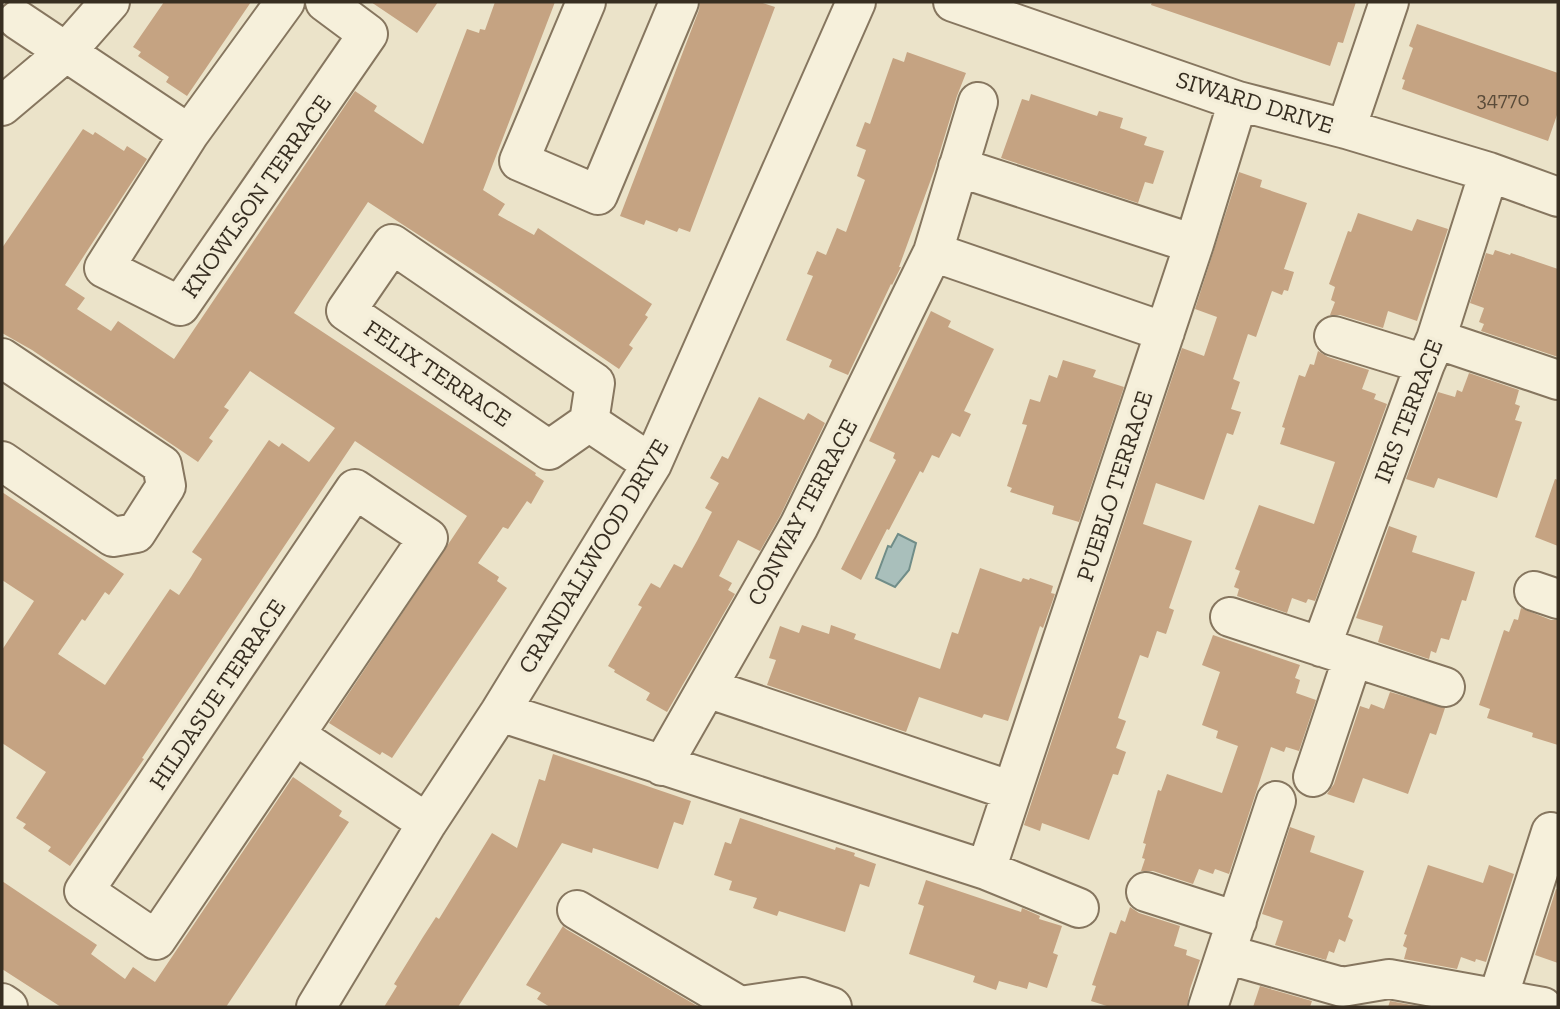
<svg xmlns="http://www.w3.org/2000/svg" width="1560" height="1009" viewBox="0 0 1560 1009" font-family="'Zilla Slab',serif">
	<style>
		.water { fill: #a9bfbb; stroke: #708d88; stroke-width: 2 }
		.building { fill: #c5a382 }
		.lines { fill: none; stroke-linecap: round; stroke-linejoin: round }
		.minor-casing { stroke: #86765f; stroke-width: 42 }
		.minor { stroke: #f6f0db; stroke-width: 38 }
		.labels { text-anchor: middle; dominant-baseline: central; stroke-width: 7; stroke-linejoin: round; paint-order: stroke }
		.number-label { font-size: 21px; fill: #5a4b39 }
		.street-label { font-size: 24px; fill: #372e21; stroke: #f3edd8 }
	</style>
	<rect width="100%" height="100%" fill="#ebe3c9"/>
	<!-- water -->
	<path class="water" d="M898,534l18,9 -7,27 -14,17 -19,-9 12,-32 3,1z"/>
	<!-- building -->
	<path class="building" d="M164,2h87l-64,94 -21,-14 3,-5 -31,-21 3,-4 -8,-5z
		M371,2h67l-21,31z
		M495,2h60l-72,188 22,14 -7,11 36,20 4,-7 114,76 -7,11 3,2 -19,28 4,3 -14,21 -128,-87 -123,-80 -74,111 242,160 -1,2 9,6 -13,23 -4,-3 -19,28 -5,-2 -25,36 21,14 -2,4 10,7 -115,170 -10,-6 -2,3 -51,-32 138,-207 -112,-75 -213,317 2,1 -74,107 -22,-15 3,-4 -28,-19 3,-4 -10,-6 30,-46 -44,-29v-93l32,-49 -32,-21v-88l122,82 -15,21 -4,-3 -20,29 -3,-2 -24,35 47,31 65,-96 9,6 12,-18 11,-18 -10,-7 77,-112 10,7 3,-4 27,19 26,-34 -85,-57 -26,36 5,3 -20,28 4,3 -15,21 -166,-112 -30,-17v-85l81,-119 10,6 2,-3 29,19 3,-5 20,13 -82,126 20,13 -8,11 34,22 7,-10 56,38 181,-268 22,15 -3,5 49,33 44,-115 12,4 1,-4 5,1z
		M700,2h60l15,5 -85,225 -11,-4 -2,4 -31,-12 -2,5 -24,-9 79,-206z
		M1152,2h204l-13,41 -5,-1 -8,24 -179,-61z
		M1417,24l141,49v39l-10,29 -146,-52 3,-9 -3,-1 11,-31 -4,-2z
		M907,52l59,21 -9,23 -23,75 -35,96h2l-9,18 -1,-1 -43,91 -19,-8 3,-7 -46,-20 27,-64 -6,-2 10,-23 9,4 11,-27 9,4 19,-52 -8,-4 9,-26 -10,-4 9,-24 5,2 23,-66 11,4z
		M1031,94l66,22 2,-5 24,7 -3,10 27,9 -3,8 20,6 -11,33 -8,-2 -7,21 -137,-45 21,-59 7,2z
		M1239,172l23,8 -2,7 47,16 -23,66 10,3 -6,19 -4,-1 -2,5 -10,-4 -16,46 -8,-3 -15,45 7,3 -9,27 10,3 -8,23 -6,-2 -23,67 -48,-17 -13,41 49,17 -23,67 5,2 -8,24 -9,-3 -9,27 -8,-3 -22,63 8,3 -10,27 10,4 -8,23 -5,-1 -24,66 -47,-17 -2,8 -16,-6 158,-477 22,8 13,-39 -22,-8z
		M1358,213l54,18 5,-12 31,10 -31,92 -29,-10 -5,17 -43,-13h-10l5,-13 -4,-2 4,-13 -6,-3 19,-53 3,1z
		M1495,250l15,5 1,-2 47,16v88l-77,-26 3,-7 -5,-2 5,-14 -14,-5 16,-50 7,2z
		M931,311l20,10 -3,6 46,22 -30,62 7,3 -11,23 -8,-4 -13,25 -7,-3 -9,18 -3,-2 -31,59 -2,-1 -26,51 -20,-11 55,-109 -3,-2 2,-5 -26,-12z
		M1318,351l10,6 41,13 -7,19 14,5 -2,5 13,5 -72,197 -7,-2 -2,4 -14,-5 -5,15 -50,-17 2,-7 -5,-2 6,-16 -5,-2 24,-64 55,19 21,-62 -55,-18 5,-16 -3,-1 17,-52 6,2 5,-13 4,1z
		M1063,360l33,10 -3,7 31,10 -45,135 -27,-8 2,-8 -44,-14 2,-4 -5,-2 20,-61 -5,-1 8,-25 10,3 9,-27 8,3z
		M1469,373l50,17 -4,14 5,2 -5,14 7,2 -25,76 -59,-20 -4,10 -28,-9 32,-87 17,5 2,-7 5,2z
		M759,397l45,23 4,-7 17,10 -45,93 -20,35 -22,-11 -19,36 13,7 -4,7 7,4 -68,118 -21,-12 4,-7 -36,-21 1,-2 -7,-4 34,-59 -4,-2 13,-22 9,5 14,-24 8,4 15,-27 15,-29 -7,-4 14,-25 -9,-5 12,-22 6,3z
		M1555,479l3,1v66l-23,-9z
		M1389,526l28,10 -5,16 63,20 -9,29 -4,-1 -13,40 -8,-2 -5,15 -5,-2 -2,8 -51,-17 5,-16 -27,-8z
		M980,568l41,14 2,-4 6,2 1,-2 23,8 -2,7 4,1 -12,34 -3,-2 -32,95 -24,-7 -2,4 -63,-21 -13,35 -139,-47 9,-25 -7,-2 11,-32 19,7 3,-8 27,9 2,-9 25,9 -2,5 86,30 12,-37 6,2z
		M1521,608l30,12h7v125l-26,-8 1,-4 -46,-15 3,-9 -11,-4 25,-75 5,2 5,-13 4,1z
		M1213,635l87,30 -5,13 5,2 -4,13 20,7 -17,51 -13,-4 -2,5 -13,-5 -42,127 -14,-5 -2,5 -14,-5 -6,15 -40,-13h-12l4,-12 -3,-1 4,-14 -3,-1 15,-53 3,1 6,-17 55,19 16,-47 -22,-8 2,-7 -16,-6 18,-53 -18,-7z
		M1390,692l55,16 -9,27 -6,-2 -22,61 -45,-16 -9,25 -27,-9 7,-10 26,-78 9,3 2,-5 13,5z
		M553,754l138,47 -8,24 -9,-3 -16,47 -65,-21 -1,5 -30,-10 -104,164h-74l13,-21 -3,-2 29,-47 13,-20 3,2 53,-86 25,15 22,-69 6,2z
		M293,777l49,34 -3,5 10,6 -123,185h-165l-59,-38v-88l95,64 -6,9 34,25 8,-12 22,15z
		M740,818l95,32 1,-3 19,6 -1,3 22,8 -7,23 -9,-3 -15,48 -66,-21 -2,5 -24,-8 4,-10 -28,-8 3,-9 -18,-6 11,-33 6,2z
		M1290,827l25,9 -5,16 54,19 -16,46 5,3 -8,22 -6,-3 -5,14 -5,-2 -3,9 -51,-15 8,-24 -21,-7z
		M1428,865l55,18 6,-18 25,9 -28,88 -10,-3 -1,3 -14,-5 -4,12 -53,-10 3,-11 -4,-2 4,-11 -3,-1z
		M926,880l95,32 1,-4 18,8 -1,3 23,7 -9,27 5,2 -11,33 -18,-6 -2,7 -28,-8 -3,9 -23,-8 2,-6 -66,-22 15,-48 -6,-2z
		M1556,889l2,1v73l-23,-8z
		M1130,907l9,6 41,13 -6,20 13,4 -1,5 14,5 -10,29 -3,18h-77l-19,-6 5,-15 -4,-1 18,-53 6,2 5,-14 4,2z
		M563,926l3,3 133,78h-149l-13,-8 4,-6 -15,-8z
		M1260,986l52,15 -2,6h-57z
		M1390,1001l32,6h-34z"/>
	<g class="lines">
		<defs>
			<path id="minor" d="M285,2l-96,132 -85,134 76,38 188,-272 -43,-32
				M586,2l-67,159 79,34 81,-193
				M953,2l285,99 108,28 143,43 69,25
				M18,20l171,114
				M2,106l64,-54 44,-50
				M1346,129l43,-127
				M958,167l236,77
				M392,244l203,139 -6,39 -40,28 -203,-139z
				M933,252l232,80
				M1334,336l91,28
				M1436,339l122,41
				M2,358l160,107 4,21 -30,47 -23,4 -111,-76
				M589,422l63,42
				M355,489l73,49 -272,402 -72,-49z
				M1534,591l24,8
				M1230,617l215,70
				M1321,647l104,-283 11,-25 53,-167
				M707,688l305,103
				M500,712l486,158 93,38
				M295,735l132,88
				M662,766l137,-240 134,-274 45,-150
				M1313,777l40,-120
				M986,870l208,-626 44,-143
				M1146,892l91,29
				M577,910l163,96
				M1226,954l116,33 47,-8 154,28
				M2,1003l6,4
				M740,1006l62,-9 30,10
				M316,1007l111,-184 73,-111 152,-248 204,-462
				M1208,1007l68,-206
				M1495,1007l56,-175"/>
		</defs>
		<!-- minor casing -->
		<use href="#minor" class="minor-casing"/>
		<!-- minor -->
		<use href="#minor" class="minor"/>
	</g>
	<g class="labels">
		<!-- number labels -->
		<g class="number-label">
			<text x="1503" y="98">34770</text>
		</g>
		<!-- street labels -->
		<g class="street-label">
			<text transform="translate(1255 102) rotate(17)">SIWARD DRIVE</text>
			<text transform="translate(256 196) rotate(-55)">KNOWLSON TERRACE</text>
			<text transform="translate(438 373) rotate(34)">FELIX TERRACE</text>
			<text transform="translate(1408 411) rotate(-69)">IRIS TERRACE</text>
			<text transform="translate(1114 486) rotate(-72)">PUEBLO TERRACE</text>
			<text transform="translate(802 512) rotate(-62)">CONWAY TERRACE</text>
			<text transform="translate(593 556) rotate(-59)">CRANDALLWOOD DRIVE</text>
			<text transform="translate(217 694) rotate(-56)">HILDASUE TERRACE</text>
		</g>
	</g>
	<!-- border -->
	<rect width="1560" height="1009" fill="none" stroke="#372e21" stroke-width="7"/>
</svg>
